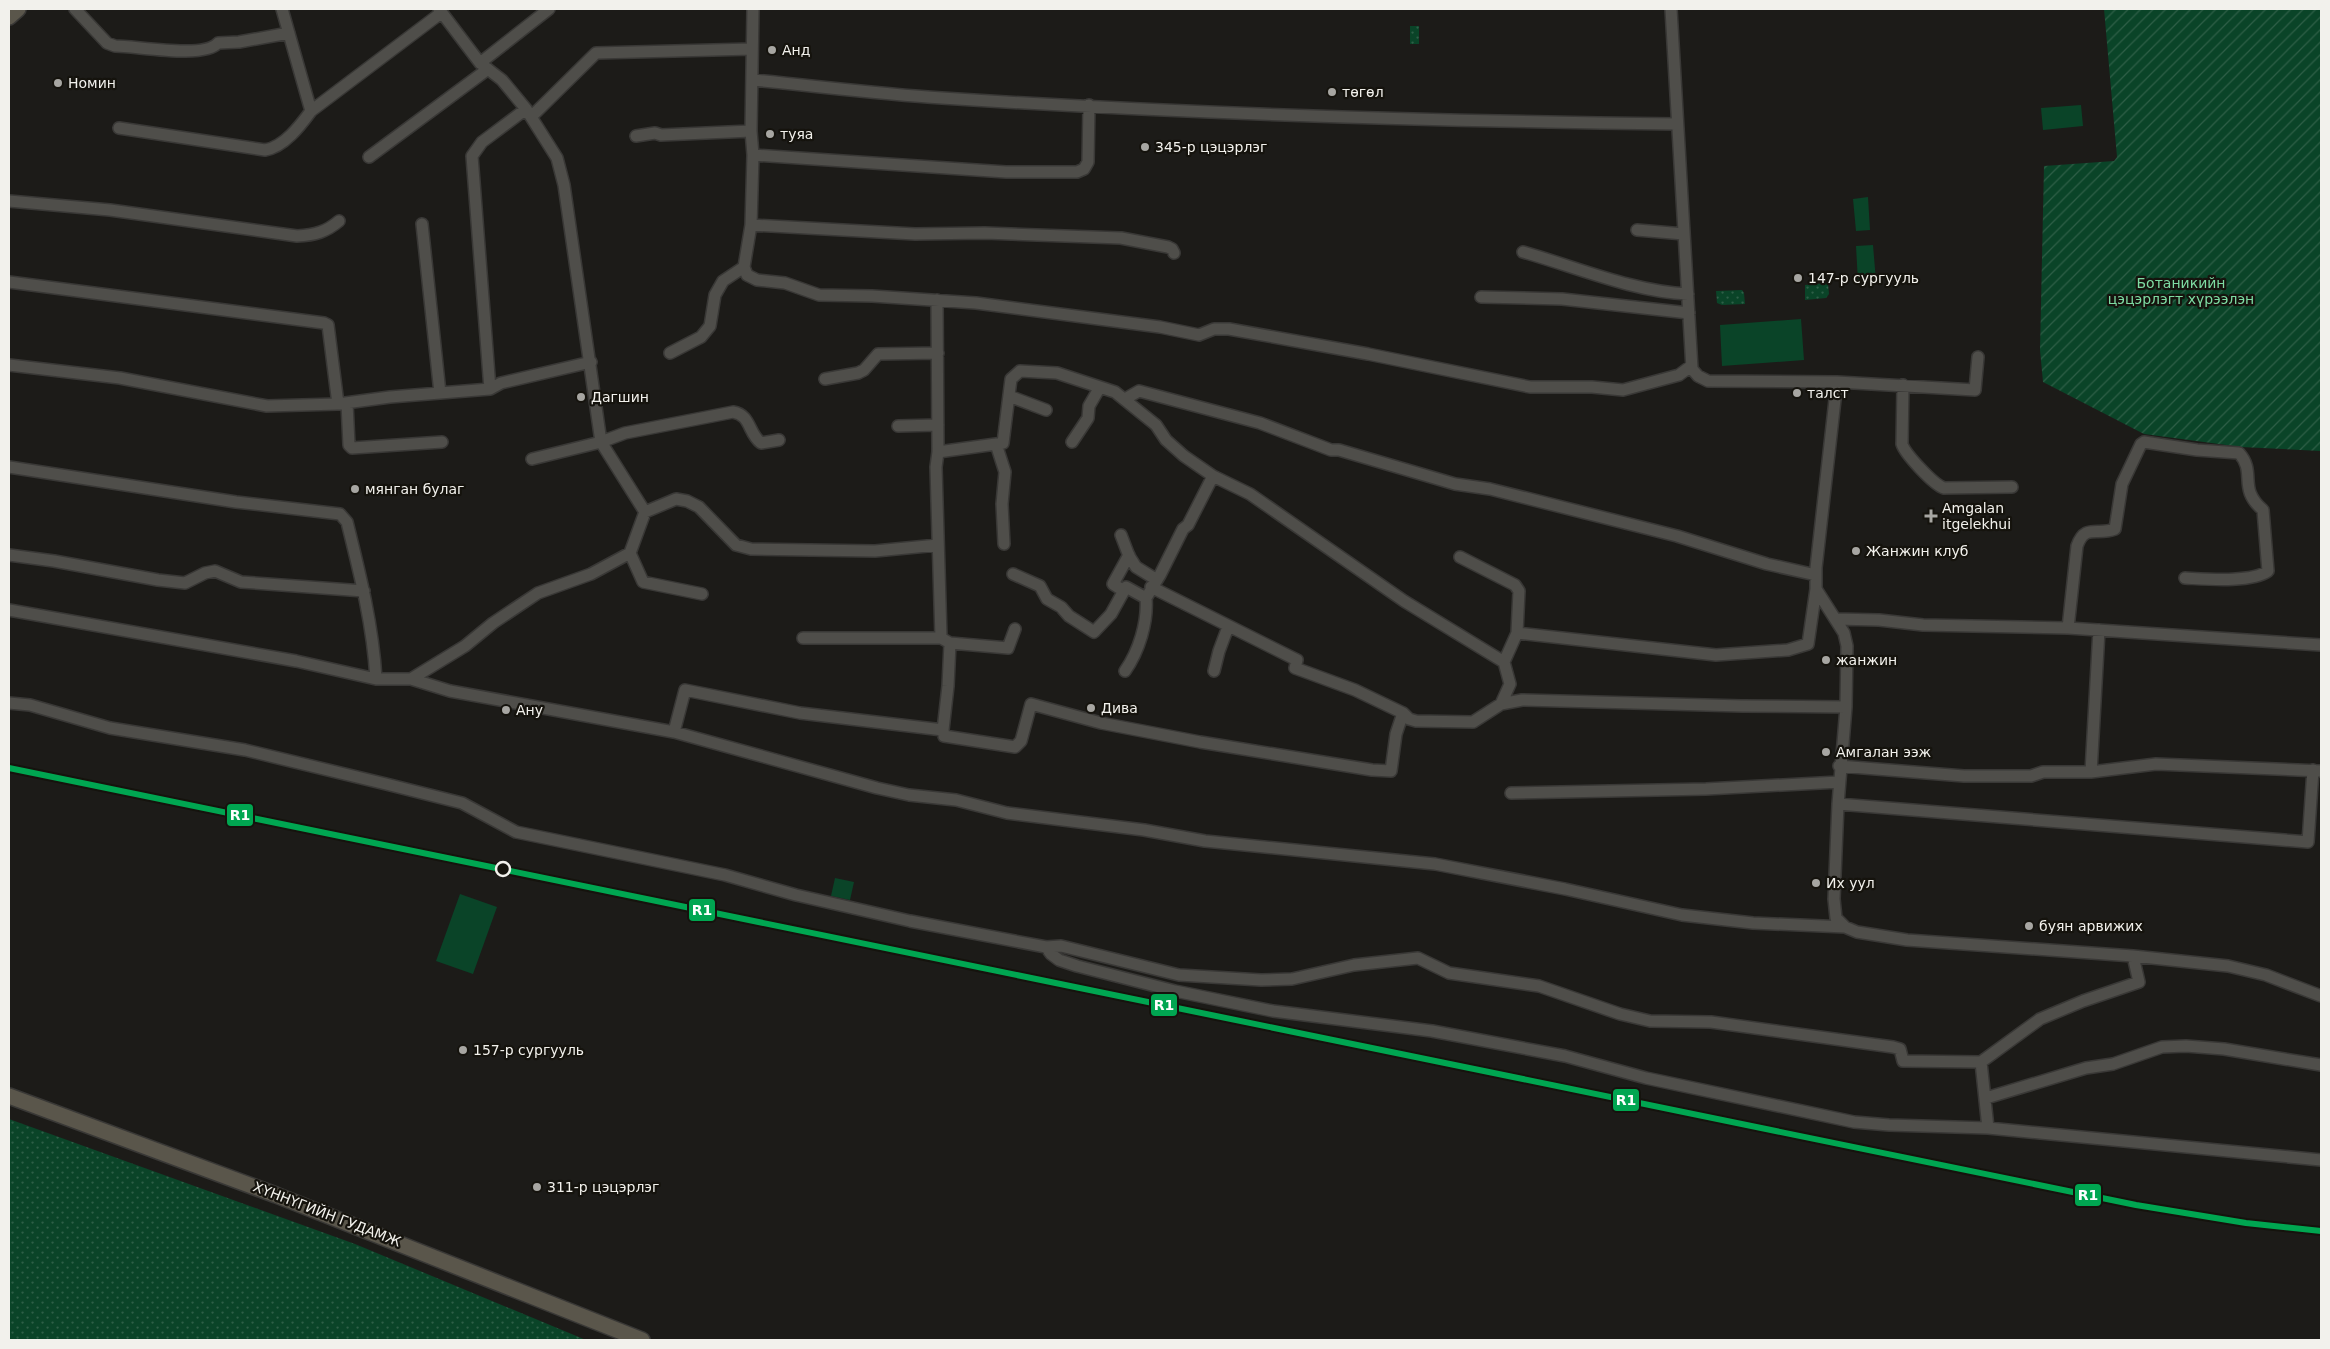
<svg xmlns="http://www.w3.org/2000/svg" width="2330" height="1349" viewBox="0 0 2330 1349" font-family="'DejaVu Sans',sans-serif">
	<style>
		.grass { fill: url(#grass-dots) }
		.garden { fill: url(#garden-furrows) }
		.pitch { fill: #0a4428 }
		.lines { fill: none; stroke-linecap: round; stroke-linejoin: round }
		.minor-casing { stroke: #393836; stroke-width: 14 }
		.major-casing { stroke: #393836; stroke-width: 18 }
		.minor { stroke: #4f4e4a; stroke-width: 11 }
		.major { stroke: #5a564b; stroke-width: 15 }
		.rail-1-casing { stroke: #15130d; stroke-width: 10 }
		.rail-1 { stroke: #00a651; stroke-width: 6 }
		.poi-dot { fill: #a7a6a2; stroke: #15130d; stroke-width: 2 }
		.stop-dot { fill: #15130d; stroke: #f2f1ec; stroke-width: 2.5 }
		.labels { text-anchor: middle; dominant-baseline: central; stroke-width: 4.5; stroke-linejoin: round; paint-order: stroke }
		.poi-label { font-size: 14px; fill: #f2f1ec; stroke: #15130d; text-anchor: start }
		.park-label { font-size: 14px; fill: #7edca3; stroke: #15130d }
		.street-label { font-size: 14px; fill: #f2f1ec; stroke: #15130d }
		.line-badge { stroke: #15130d; stroke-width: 2 }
		.badge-label { font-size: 14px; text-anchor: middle; font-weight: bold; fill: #fff }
	</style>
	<defs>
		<pattern id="grass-dots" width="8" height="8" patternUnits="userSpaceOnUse" patternTransform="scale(1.25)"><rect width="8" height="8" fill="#0a4428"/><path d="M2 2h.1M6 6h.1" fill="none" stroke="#2e5f47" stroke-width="1.8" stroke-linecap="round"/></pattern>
		<pattern id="garden-furrows" width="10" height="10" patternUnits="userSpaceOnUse" patternTransform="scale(1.25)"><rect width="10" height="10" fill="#0a4428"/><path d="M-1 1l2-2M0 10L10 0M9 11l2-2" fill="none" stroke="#2e5f47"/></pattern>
	</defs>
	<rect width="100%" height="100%" fill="#1c1b18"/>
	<!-- grass -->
	<path class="grass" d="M1410,26h9v18h-9z
		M1828,283l1,11 -3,4 -21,2v-15z
		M1742,290l2,3 1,11 -23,1 -5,-2 -1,-12z
		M9,1119l346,125 231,96h-577z"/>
	<!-- garden -->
	<path class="garden" d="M2104,9h217v442l-80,-4 -97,-13 -101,-52 -3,-32 4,-184 70,-5 3,-4z"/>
	<!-- pitch -->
	<path class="pitch" d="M2081,105l2,21 -40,4 -2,-22z
		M1868,197l2,33 -14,1 -3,-32z
		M1873,245l3,36 -18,1 -2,-36z
		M1801,319l3,41 -82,6 -2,-41z
		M835,878l19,4 -4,18 -19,-4z
		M460,894l37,13 -24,67 -37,-13z"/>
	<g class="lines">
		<defs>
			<path id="minor" d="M75,9l32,34 8,3c22,0 89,13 103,-3l21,-1 50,-9
				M282,9l29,102 130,-98
				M753,9l-2,122 2,24 -2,70 -7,42 3,8 10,5 28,3 34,12 53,1 104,7 184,24 39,8 15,-6h15l139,25 162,33h62l31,3 56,-15 12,-9
				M1671,9l21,360 6,7 10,5 129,1 -21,186v21l28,44 3,13 -1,61 -8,97 -4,95 2,19 9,9 12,5 50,8 226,16 95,10 38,9 55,21
				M480,63l69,-54
				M753,80c63,6 126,14 189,18 245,16 490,23 735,26
				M531,117l65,-64 156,-4
				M119,128l146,22c19,-3 35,-24 46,-39
				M636,136l19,-3 6,2 90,-4
				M753,155l253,17h71l7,-3 4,-7 1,-57
				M369,157l119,-88
				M9,201l101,9 187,26c18,-1 29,-4 42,-15
				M422,224l18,169
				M751,225l164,9 70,-1 136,5 47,9 4,2 2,4
				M1637,230l47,4
				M1523,252c53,15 111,40 165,42
				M9,282l315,41 4,2 10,79
				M1481,297l81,2 127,14
				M937,300l1,152 -2,15 5,171 9,5 -2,43 -5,44 1,6 71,11 6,-6 10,-37 70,19 99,19 172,28 19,1 5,-37 7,-21 6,6 7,2 57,1 28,-18 9,-20 -6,-22 13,-29 199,22 72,-5 20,-6 8,-55
				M670,353l31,-16 9,-11 5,-31 8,-14 21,-14
				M9,365l111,13 147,28 71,-2 52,-7 100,-8 11,-6 90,-21
				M825,379l33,-6 6,-3 14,-16 60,-1
				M1837,382l138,8 3,-33
				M1903,385l-1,59c3,10 32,41 42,44l68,-1
				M490,389l-18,-233 10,-14 44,-33
				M1009,396l37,14
				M1125,399l14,-8 121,32 71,27h8l116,34 35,5 187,47 90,28 49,11
				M347,403l2,42 3,3 90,-6
				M898,426l40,-1
				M1072,442l16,-24 1,-12 11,-19
				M938,452l58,-8
				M532,459l69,-17 24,-9 108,-21c18,3 15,21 28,31l18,-3
				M9,467l227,35 104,12 7,8c13,52 26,104 29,157
				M645,512l31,-13 11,2 12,6 37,38 15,4 124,2 63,-6
				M1121,535l8,21 7,11 21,13
				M1004,544l-2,-40 3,-32 -9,-28 7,-1 8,-64 9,-8 37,2 58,19 41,33 10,15 18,16 29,20 37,18 154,107 100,61
				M630,553l13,29 59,12
				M9,555l45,6 104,19 27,3 20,-10 10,-2 26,11 123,9
				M1460,557l55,28 4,6 -2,42
				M1013,574l27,12 7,13 14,8 8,9 25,16 17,-18 15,-27 20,11 14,-23 23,-46 5,-4 25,-49
				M1151,587l146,73 -2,8 60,22 48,23
				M1124,591l-11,-7 16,-29
				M9,610l287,51 80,18h35l39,12 224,41 203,56 32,7 47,5 51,13 137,17 61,11 230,23 130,25 117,26 71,8 92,4
				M1835,619l44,1 44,5 145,3 253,17
				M2068,628l9,-82c8,-23 20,-10 38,-17l7,-45 19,-40 3,-2 53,8 42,3c18,20 -2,35 24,57l5,61c-17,12 -62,8 -83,7
				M803,638h138
				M950,643l58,5 7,-19
				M1125,671c14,-20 23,-49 21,-73
				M1214,671l5,-20 9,-24
				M411,679l54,-33 28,-23 45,-30 53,-19 39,-21 15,-41 -44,-70 -37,-257 -7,-27 -31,-49 -24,-29 -22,-17 -41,-54
				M9,703l21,2 80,23 135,22 141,34 76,19 54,29 209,43 71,20 114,26 136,26 15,-1 118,29 82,5 31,-1 62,-14 64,-7 31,15 90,13 81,28 30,7 61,1 182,25 7,2 3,12 78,1 59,-43 43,-18 56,-19 -6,-26
				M1501,704l21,-4 220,6 104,1
				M674,732l11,-42 115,23 143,17
				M1839,766l125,10h67l12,-4h48l65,-8 165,7
				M2091,772l8,-142
				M1511,793l195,-4 133,-7
				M1838,804l470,38 5,-72
				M1046,947l5,7 8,6 18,6 98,25 98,20 159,20 133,25 81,22 208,44 35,3 99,3 333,32
				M1981,1062l7,66
				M1986,1098l100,-30 27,-4 49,-17 24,-1 38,3 97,16"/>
			<path id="major" d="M9,17l9,-8
				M9,1096l267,99 366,145"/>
		</defs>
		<!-- minor casing -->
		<use href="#minor" class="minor-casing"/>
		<!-- major casing -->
		<use href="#major" class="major-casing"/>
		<!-- minor -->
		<use href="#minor" class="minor"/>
		<!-- major -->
		<use href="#major" class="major"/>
		<defs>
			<path id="rail-1" d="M9,768l2127,437 110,18 75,8"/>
		</defs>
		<!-- rail-1 casing -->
		<use href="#rail-1" class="rail-1-casing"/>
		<!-- rail-1 -->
		<use href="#rail-1" class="rail-1"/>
	</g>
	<!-- markers -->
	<g class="poi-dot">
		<circle cx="772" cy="50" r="5"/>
		<circle cx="58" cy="83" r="5"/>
		<circle cx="1332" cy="92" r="5"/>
		<circle cx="770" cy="134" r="5"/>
		<circle cx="1145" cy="147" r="5"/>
		<circle cx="1798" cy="278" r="5"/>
		<circle cx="1797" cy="393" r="5"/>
		<circle cx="581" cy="397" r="5"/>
		<circle cx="355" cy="489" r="5"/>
		<path d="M1928.5 508.5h5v5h5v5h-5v5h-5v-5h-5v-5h5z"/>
		<circle cx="1856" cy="551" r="5"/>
		<circle cx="1826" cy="660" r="5"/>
		<circle cx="1091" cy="708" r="5"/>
		<circle cx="506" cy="710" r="5"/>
		<circle cx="1826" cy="752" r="5"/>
		<circle cx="1816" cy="883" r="5"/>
		<circle cx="2029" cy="926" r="5"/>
		<circle cx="463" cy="1050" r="5"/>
		<circle cx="537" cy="1187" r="5"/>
	</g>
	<circle class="stop-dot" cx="503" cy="869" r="7"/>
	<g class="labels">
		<!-- poi labels -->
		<g class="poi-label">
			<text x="782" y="50">Анд</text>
			<text x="68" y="83">Номин</text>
			<text x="1342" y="92">төгөл</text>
			<text x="780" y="134">туяа</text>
			<text x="1155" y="147">345-р цэцэрлэг</text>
			<text x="1808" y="278">147-р сургууль</text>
			<text x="1807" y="393">талст</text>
			<text x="591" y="397">Дагшин</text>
			<text x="365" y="489">мянган булаг</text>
			<text x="1942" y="508">Amgalan<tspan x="1942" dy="16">itgelekhui</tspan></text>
			<text x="1866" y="551">Жанжин клуб</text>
			<text x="1836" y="660">жанжин</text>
			<text x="1101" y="708">Дива</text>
			<text x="516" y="710">Ану</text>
			<text x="1836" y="752">Амгалан ээж</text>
			<text x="1826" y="883">Их уул</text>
			<text x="2039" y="926">буян арвижих</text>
			<text x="473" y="1050">157-р сургууль</text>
			<text x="547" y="1187">311-р цэцэрлэг</text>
		</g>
		<!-- park labels -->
		<g class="park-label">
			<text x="2181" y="283">Ботаникийн<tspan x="2181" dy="16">цэцэрлэгт хүрээлэн</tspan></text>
		</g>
		<!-- street labels -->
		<g class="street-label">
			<text transform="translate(327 1214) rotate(21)">ХҮННҮГИЙН ГУДАМЖ</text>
		</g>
	</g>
	<g class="line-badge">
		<rect x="226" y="803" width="28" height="24" rx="5" fill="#00a651"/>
		<rect x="688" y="898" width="28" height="24" rx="5" fill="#00a651"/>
		<rect x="1150" y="993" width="28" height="24" rx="5" fill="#00a651"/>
		<rect x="1612" y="1088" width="28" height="24" rx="5" fill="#00a651"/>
		<rect x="2074" y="1183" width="28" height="24" rx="5" fill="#00a651"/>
	</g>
	<g class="badge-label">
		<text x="240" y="820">R1</text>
		<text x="702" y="915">R1</text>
		<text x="1164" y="1010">R1</text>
		<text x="1626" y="1105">R1</text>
		<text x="2088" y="1200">R1</text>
	</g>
	<!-- border -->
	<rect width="2330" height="1349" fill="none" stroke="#f2f1ec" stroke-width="20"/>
</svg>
